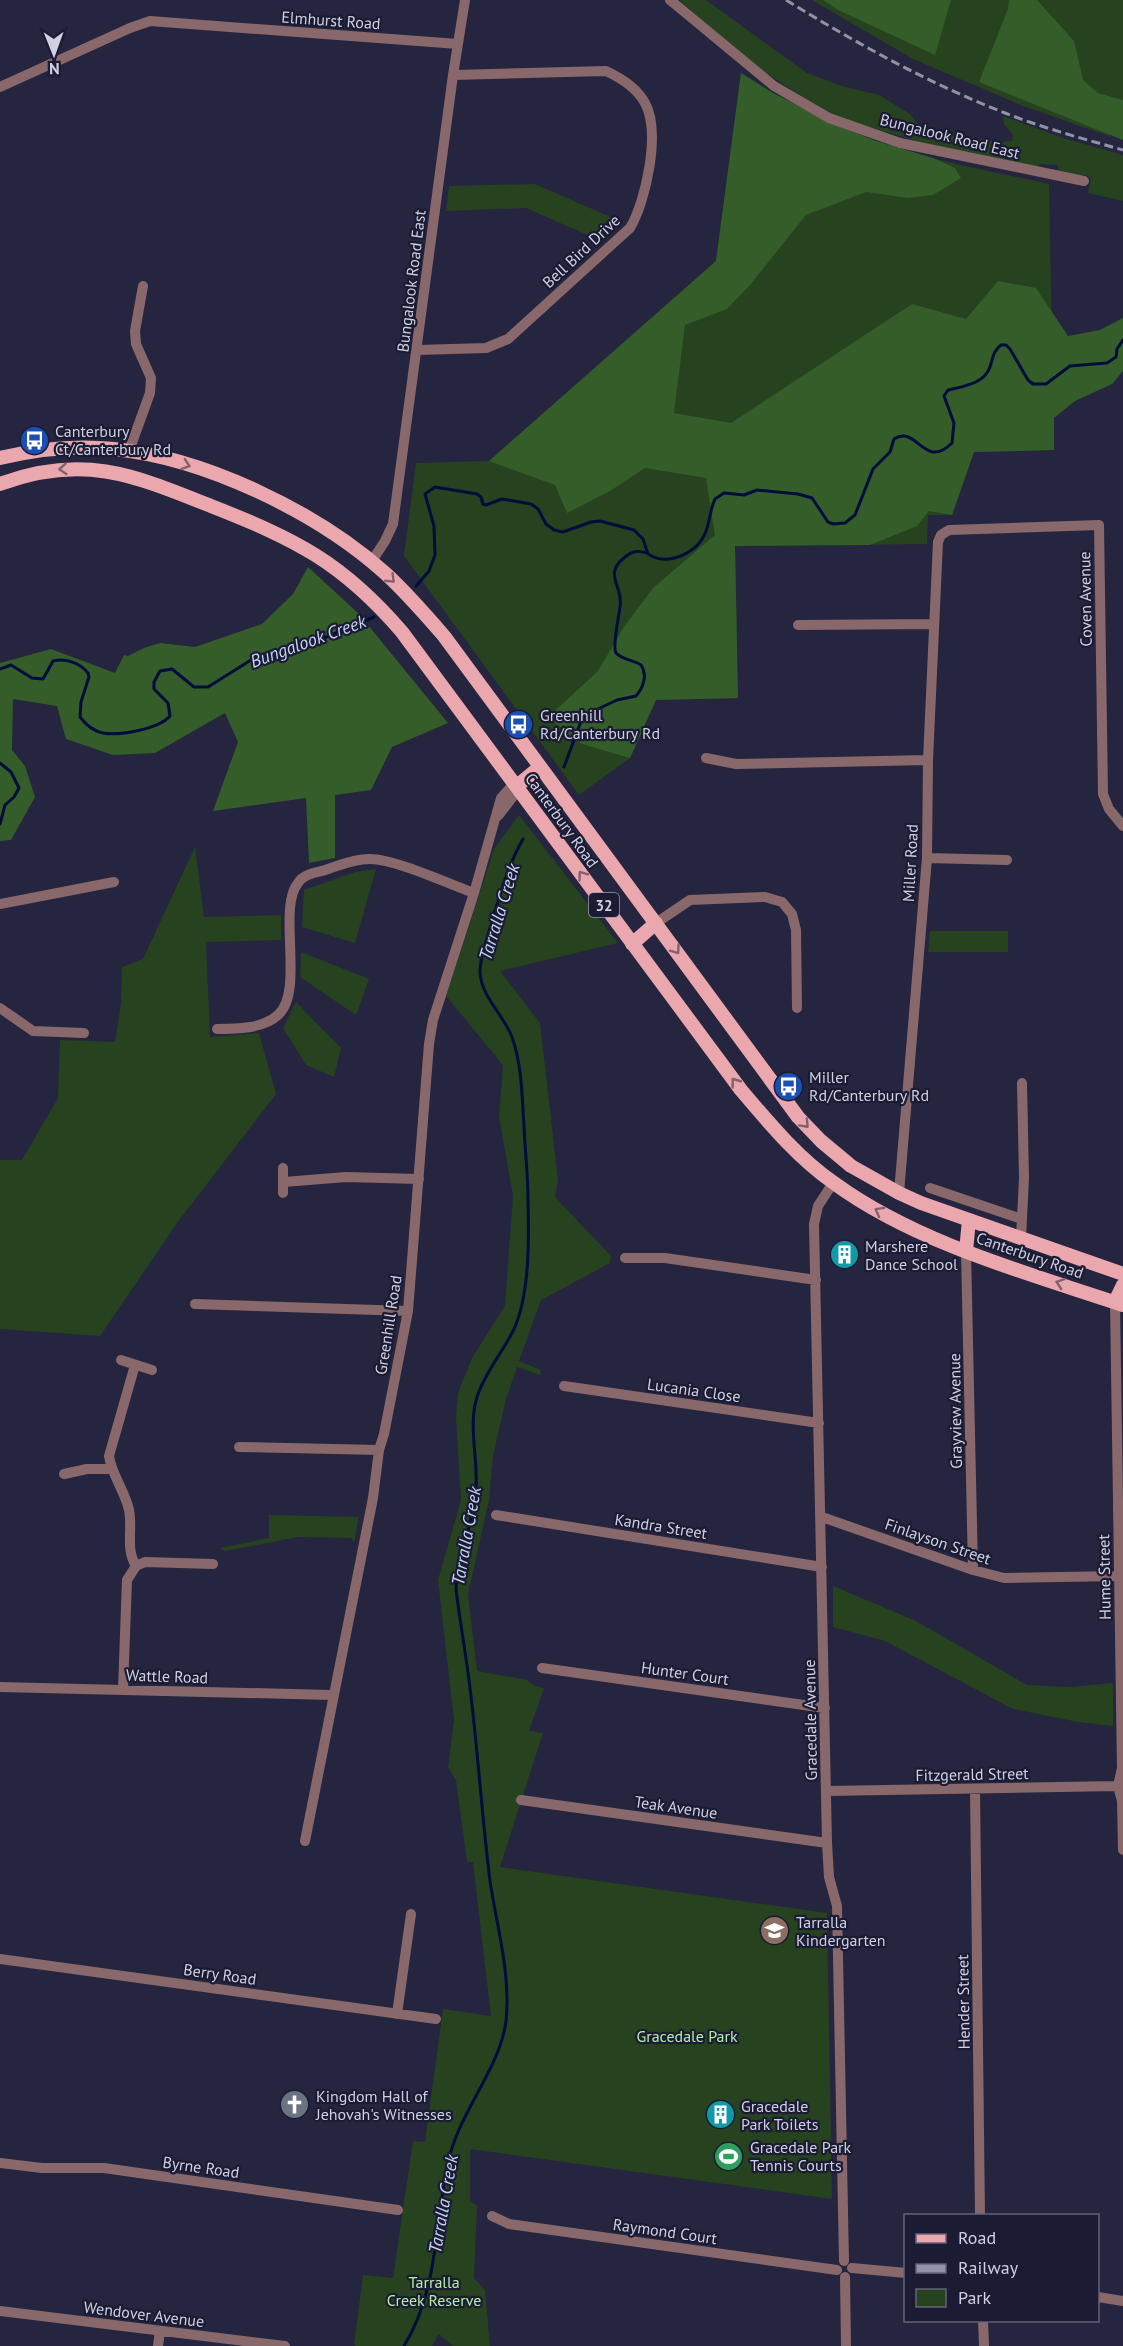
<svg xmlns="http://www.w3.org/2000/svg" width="1123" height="2346" viewBox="0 0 1123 2346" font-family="'PT Sans',sans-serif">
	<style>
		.green { fill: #26421f }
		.forest { fill: #345d29 }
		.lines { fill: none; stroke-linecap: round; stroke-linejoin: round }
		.stream { stroke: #000d3c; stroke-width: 3 }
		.minor { stroke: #88686b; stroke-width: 10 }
		.major { stroke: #eaa7ad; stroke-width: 14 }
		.rail { stroke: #9192a7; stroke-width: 3; stroke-dasharray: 9 4.5; stroke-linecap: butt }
		.oneway { stroke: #836170 }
		.labels { text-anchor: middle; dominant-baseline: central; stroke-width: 4.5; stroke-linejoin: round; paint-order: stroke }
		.shield { fill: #1c1b34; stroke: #999aae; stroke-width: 1.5 }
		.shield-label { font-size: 15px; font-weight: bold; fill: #cfd0e2 }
		.street-label { font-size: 16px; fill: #cfd0e2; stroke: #1c1b34 }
		.poi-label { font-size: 16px; fill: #cfd0e2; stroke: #1c1b34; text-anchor: start }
		.park-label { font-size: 16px; fill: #b2f1a2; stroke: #1c1b34 }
		.water-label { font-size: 18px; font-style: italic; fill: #c3d6f6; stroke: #1c1b34 }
	</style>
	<rect width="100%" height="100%" fill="#25253f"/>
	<!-- green -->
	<path class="green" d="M679,0h27l101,73 35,13 37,9 31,19 7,9 25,9 55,10 15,-1 1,-6 -9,-11 -1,-8 60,22 60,17v46l-35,-8 3,-15 -5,-3 -26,-2 -3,-8 -15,-1 -12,4 -83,-18 -118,-35 -79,-53z
		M812,0h311v122l-14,14 -86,-30 -110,-47z
		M741,73c42,27 87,51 135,68 55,20 115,30 173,43l5,266 -80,2 -22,63h-24l-1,29 -192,2 3,152 -82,2 -26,58 -51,37 -175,-239 12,-93 73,-2 227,-200z
		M535,184l87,38 -21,19 -75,-33 -80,3 3,-25z
		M519,815l99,128 -118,28 40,52 18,157 -3,17 56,59 -1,7 -69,37 -22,61 22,9 -1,5 -23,-8 -11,32 -13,57 -4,44 -21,94 9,77 50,9 8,6 9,2 -15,43 14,2 -43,134 327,46 5,286 -362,-50v52l7,5 -3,72 11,12 5,56h-37l-14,-12 -7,12h-76l-2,-1 9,-70 30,3 20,-137 12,1 18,-133 48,7 -18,-154h-6l-11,-82 -8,-13 6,-47 -16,-140 23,-80 -5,-82 2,-25 14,-35 33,-52 8,-111 -14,-78 4,-52 -57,-69 48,-147z
		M195,847l9,70 77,-2v25l-75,2 4,95 49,-4 17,61 -99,129 -77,113 -100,-7v-169h22l36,-62 2,-58 55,2 6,-38 1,-37 21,-8z
		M376,869l-21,74 -53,-16 2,-37 51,-18z
		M930,931h78v21h-80z
		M301,952l68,27 -13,36 -56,-38z
		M296,1002l45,46 -7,29 -28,-12 -23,-37z
		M269,1515l90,2 -5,25 -3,-4 -53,-1 -73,14 -5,-3 49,-10z
		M833,1586l83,35 111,64 44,2 42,-4v43l-35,-4 -65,-13 -128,-68 -52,-14z"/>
	<!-- forest -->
	<path class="forest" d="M823,0h128l-16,55 -97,-45z
		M1009,0h28l37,41 9,39 15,13 25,7v40l-144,-58 29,-73z
		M741,73l30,19 73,36 32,13 57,17 22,10 6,10 -28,17 -25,3 -42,-6 -60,23 -56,70 -23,24 -42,16 -11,88 57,10 181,-119 54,15 32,-38 38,7 32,48 32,-6 23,-12v53l-11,13 -37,17 -21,17v32l-80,2 -22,63 -23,-4 -12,15 -47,19 -135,1 3,152 -82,2 -26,58 -48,-14 -34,-27 50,-46 26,-44 29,-39 62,-53 -9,-57 -61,-10 -35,23 -43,22 -12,-28 -66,-24 227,-200z
		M308,567l51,47 89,109 -56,24 -21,43 -36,5v63l-26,5 -3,-65 -93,13 25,-69 -13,-29 -70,40 -42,2 -47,-16 -9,-33 -44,-7 -1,51 13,16 10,31 -24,43 -11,1v-178l51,-14 64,24 9,-18 4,1 16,-8 16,-5 35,4 67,-23 31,-30z"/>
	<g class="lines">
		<!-- stream -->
		<path class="stream" d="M416,586l13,-15 6,-16 -1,-29 -9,-32 10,-7 42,7 4,3 2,7 3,1 16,-6 29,5 7,5 8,15 8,6 9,2 28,-10 9,-1 34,9 9,9 5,15c20,13 50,-1 58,-23 4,-10 4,-22 9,-32l9,-6 20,2 13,-5 41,4 14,4 16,24 5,2 12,-1 10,-8 18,-46 17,-17 4,-13c23,-15 30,32 58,4l2,-20 -10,-27 4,-6c16,-4 36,-6 42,-23 3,-9 3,-16 11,-22h5l4,4 18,31 5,4h13l24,-18 37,-3 9,-6 1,-8 6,-9
			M0,669l11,-4 21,13 11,1 10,-18c13,-3 27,2 35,12l1,4 -8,25 -1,15c6,8 13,14 23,16 16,3 56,-4 67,-17l-2,-13 -14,-14v-7l6,-11 12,-2 22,18h14l43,-27 54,-14 69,-29
			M0,763l11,9 8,16 -5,9 -9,8 -5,19
			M564,767l19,-51 34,-16 19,-4c7,-8 12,-21 5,-31 -7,-5 -19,-5 -25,-12 -4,-6 3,-37 4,-46 4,-21 -18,-32 5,-50 7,-6 13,-7 22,-4
			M404,2346c35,-57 30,-121 44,-183 10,-50 52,-94 58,-142 5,-46 -9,-94 -16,-140 -8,-64 -12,-129 -20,-193 -4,-33 -10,-66 -14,-99 2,-35 18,-67 20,-102 2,-29 -8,-62 1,-90 8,-25 26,-45 37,-68 16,-35 15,-92 14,-130 0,-24 -3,-48 -4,-73 -2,-29 -2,-61 -12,-89 -8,-22 -31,-40 -32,-65 0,-14 6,-30 10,-44 9,-30 17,-61 33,-89"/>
		<!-- minor -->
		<path class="minor" d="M670,0l104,86 55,32 71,25 184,38
			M0,87l130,-59 20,-7 308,23
			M417,350l69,-2 22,-9 122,-111c16,-27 31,-96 15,-125 -8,-15 -24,-25 -39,-32l-153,4
			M129,451l21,-58 1,-15 -15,-34 -1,-13 8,-45
			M372,561l13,-20 8,-17 60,-449 12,-75
			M798,625l135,-1
			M706,758l30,6 192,-4
			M498,816l17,-22 2,-8
			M927,858l80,2
			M0,904l114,-22
			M656,923l34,-23 75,-3 17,5 10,12 4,16 1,78
			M0,1008l33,23 51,2
			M217,1029c18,0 46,0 61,-14 27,-24 -1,-107 20,-132 5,-8 15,-10 24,-12 15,-5 32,-12 48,-12 25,0 79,25 104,34
			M283,1168v25
			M284,1182l62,-5 73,2
			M833,1183l-15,23 -4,18 13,619 2,34 8,29 7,355
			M930,1188l92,31
			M899,1193l28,-335 1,-98 10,-218 3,-7 8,-5 150,-5 4,269 6,15 14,17
			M1021,1238l3,-60 -2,-95
			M966,1251l7,319
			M625,1258h40l151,22
			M1115,1302l7,466 -4,18 4,15 1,49
			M195,1304l213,7
			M121,1360l31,10
			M564,1386l255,37
			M239,1447l140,3
			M64,1474l23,-5h24
			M496,1515l326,52
			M822,1517l151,53 31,8 115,-2
			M136,1566l9,-4 68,2
			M542,1668l283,40
			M0,1687l332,8
			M123,1689l4,-109 9,-14c-11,-18 -3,-36 -7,-56 -4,-19 -17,-34 -20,-54l26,-91
			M975,1789l5,427
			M827,1791l291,-5
			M521,1800l306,43
			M305,1841l68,-343 6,-48 5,-16 24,-123 21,-267 4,-24 41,-127 27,-95 8,-9 8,-3
			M0,1959l436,60
			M397,2014l14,-100
			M0,2163l42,5h62l294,42
			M492,2216l17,8 328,46
			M852,2268l54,5
			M845,2277l1,69
			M1098,2297l25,4
			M0,2311l285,35
			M983,2320l1,26
			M158,2346l2,-15"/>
		<!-- major -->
		<path class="major" d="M0,458c37,-9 75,-13 114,-9 91,9 203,63 271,124 21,19 40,41 59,63l354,481 23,24 30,25 48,27 22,10 202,71
			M0,484c82,-31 134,-9 211,22 84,33 131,56 191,126l339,458c28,33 57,68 93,93 82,60 193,90 289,122
			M517,786l23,-19
			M632,944l24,-21
			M966,1251l3,-31
			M1115,1302l8,-17"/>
		<!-- rail -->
		<path class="rail" d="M786,0c70,43 142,83 219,113 38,15 79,26 118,37"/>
	</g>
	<!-- one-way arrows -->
	<defs><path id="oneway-chevron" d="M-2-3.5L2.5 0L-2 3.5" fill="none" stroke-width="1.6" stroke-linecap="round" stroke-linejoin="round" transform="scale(1.5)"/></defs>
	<g class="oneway">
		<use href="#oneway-chevron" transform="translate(186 465) rotate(19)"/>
		<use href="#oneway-chevron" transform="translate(63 469) rotate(176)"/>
		<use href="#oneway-chevron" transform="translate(391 579) rotate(44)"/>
		<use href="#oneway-chevron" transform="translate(582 875) rotate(-126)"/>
		<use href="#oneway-chevron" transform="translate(676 950) rotate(54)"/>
		<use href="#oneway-chevron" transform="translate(735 1082) rotate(-127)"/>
		<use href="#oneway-chevron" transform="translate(805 1124) rotate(47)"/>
		<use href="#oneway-chevron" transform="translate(879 1211) rotate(-151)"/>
		<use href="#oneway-chevron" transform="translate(1060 1283) rotate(-161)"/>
	</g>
	<!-- icons -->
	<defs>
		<symbol id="bus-disc" viewBox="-11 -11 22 22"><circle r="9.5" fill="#1a4fb4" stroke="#1c1b34"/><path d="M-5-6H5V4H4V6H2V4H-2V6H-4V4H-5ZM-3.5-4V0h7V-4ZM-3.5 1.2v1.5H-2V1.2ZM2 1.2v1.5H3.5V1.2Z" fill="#fff"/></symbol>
		<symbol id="building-disc" viewBox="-11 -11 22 22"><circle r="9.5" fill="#0f9aa8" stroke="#1c1b34"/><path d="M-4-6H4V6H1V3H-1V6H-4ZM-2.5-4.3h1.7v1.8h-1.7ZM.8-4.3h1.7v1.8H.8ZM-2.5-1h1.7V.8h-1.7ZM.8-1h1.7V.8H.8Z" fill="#fff"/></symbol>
		<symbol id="school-disc" viewBox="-11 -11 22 22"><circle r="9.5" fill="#8d6e63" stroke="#1c1b34"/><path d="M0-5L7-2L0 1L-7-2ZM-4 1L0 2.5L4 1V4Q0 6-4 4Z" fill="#fff"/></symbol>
		<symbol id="church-disc" viewBox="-11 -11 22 22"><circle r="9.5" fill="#6b7280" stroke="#1c1b34"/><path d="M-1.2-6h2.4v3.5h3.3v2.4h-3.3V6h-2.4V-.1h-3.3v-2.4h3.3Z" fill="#fff"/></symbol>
		<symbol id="stadium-disc" viewBox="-11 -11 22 22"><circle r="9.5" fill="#2e9e5b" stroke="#1c1b34"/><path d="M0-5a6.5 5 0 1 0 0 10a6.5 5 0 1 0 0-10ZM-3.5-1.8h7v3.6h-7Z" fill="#fff"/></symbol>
	</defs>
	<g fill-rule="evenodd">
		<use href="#bus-disc" x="18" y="424" width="33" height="33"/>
		<use href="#bus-disc" x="502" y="708" width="33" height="33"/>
		<use href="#bus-disc" x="772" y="1070" width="33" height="33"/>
		<use href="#building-disc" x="828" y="1238" width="33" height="33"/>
		<use href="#school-disc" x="758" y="1914" width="33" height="33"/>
		<use href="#church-disc" x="278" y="2088" width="33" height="33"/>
		<use href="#building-disc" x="704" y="2098" width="33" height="33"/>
		<use href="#stadium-disc" x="712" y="2140" width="33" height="33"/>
	</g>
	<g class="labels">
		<!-- shield labels -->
		<rect class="shield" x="589" y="893" width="30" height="24" rx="4.5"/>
		<g class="shield-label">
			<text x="604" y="905">32</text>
		</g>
		<!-- street labels -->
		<g class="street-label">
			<text transform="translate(331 20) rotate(4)">Elmhurst Road</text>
			<text transform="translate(950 136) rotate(14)">Bungalook Road East</text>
			<text transform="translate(581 251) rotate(-43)">Bell Bird Drive</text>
			<text transform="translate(411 281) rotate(-83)">Bungalook Road East</text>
			<text transform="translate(1085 599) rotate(-91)">Coven Avenue</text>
			<text transform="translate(562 820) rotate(54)">Canterbury Road</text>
			<text transform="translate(910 863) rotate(-87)">Miller Road</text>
			<text transform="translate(1030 1255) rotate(19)">Canterbury Road</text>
			<text transform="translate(388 1325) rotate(-81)">Greenhill Road</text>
			<text transform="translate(694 1390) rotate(8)">Lucania Close</text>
			<text transform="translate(955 1411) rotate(-91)">Grayview Avenue</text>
			<text transform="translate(661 1526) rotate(9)">Kandra Street</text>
			<text transform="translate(938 1541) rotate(19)">Finlayson Street</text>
			<text transform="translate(1104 1577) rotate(-91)">Hume Street</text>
			<text transform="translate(685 1673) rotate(8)">Hunter Court</text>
			<text transform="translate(167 1676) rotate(2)">Wattle Road</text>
			<text transform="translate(810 1720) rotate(-91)">Gracedale Avenue</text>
			<text transform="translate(972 1774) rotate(-1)">Fitzgerald Street</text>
			<text transform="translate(676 1807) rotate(8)">Teak Avenue</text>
			<text transform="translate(220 1974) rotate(8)">Berry Road</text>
			<text transform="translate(963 2002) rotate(-91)">Hender Street</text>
			<text transform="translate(201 2167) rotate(8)">Byrne Road</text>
			<text transform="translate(665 2231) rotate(8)">Raymond Court</text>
			<text transform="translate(144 2314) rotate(7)">Wendover Avenue</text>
		</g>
		<!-- poi labels -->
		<g class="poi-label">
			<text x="55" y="431">Canterbury<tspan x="55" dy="18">Ct/Canterbury Rd</tspan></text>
			<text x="540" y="715">Greenhill<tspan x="540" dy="18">Rd/Canterbury Rd</tspan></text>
			<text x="809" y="1077">Miller<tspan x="809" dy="18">Rd/Canterbury Rd</tspan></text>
			<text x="865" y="1246">Marshere<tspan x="865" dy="18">Dance School</tspan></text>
			<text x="796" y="1922">Tarralla<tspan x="796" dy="18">Kindergarten</tspan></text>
			<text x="316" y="2096">Kingdom Hall of<tspan x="316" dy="18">Jehovah's Witnesses</tspan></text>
			<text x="741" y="2106">Gracedale<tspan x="741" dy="18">Park Toilets</tspan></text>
			<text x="750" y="2147">Gracedale Park<tspan x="750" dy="18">Tennis Courts</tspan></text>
		</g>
		<!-- park labels -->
		<g class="park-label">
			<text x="687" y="2036">Gracedale Park</text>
			<text x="434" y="2282">Tarralla<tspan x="434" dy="18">Creek Reserve</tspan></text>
		</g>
		<!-- water labels -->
		<g class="water-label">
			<text transform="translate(308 641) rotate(-20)">Bungalook Creek</text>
			<text transform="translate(499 912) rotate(-73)">Tarralla Creek</text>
			<text transform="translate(466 1536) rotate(-80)">Tarralla Creek</text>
			<text transform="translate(443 2204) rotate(-80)">Tarralla Creek</text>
		</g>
	</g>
	<!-- legend -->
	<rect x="904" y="2214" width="195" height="108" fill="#1c1b34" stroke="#64637a" stroke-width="1.5"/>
	<rect x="916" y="2234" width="30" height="9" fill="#eaa7ad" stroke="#64637a" stroke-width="1.5"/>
	<text x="958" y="2244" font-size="18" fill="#cfd0e2">Road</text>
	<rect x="916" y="2264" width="30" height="9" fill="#9192a7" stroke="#64637a" stroke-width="1.5"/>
	<text x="958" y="2274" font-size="18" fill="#cfd0e2">Railway</text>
	<rect x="916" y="2289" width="30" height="18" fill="#26421f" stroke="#64637a" stroke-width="1.5"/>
	<text x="958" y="2304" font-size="18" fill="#cfd0e2">Park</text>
	<!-- north arrow -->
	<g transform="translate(54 54) rotate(179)" stroke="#1c1b34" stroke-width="4.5" paint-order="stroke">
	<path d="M0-4.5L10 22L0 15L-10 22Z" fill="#cfd0e2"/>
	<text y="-9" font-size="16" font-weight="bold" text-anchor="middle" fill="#cfd0e2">N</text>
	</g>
</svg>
